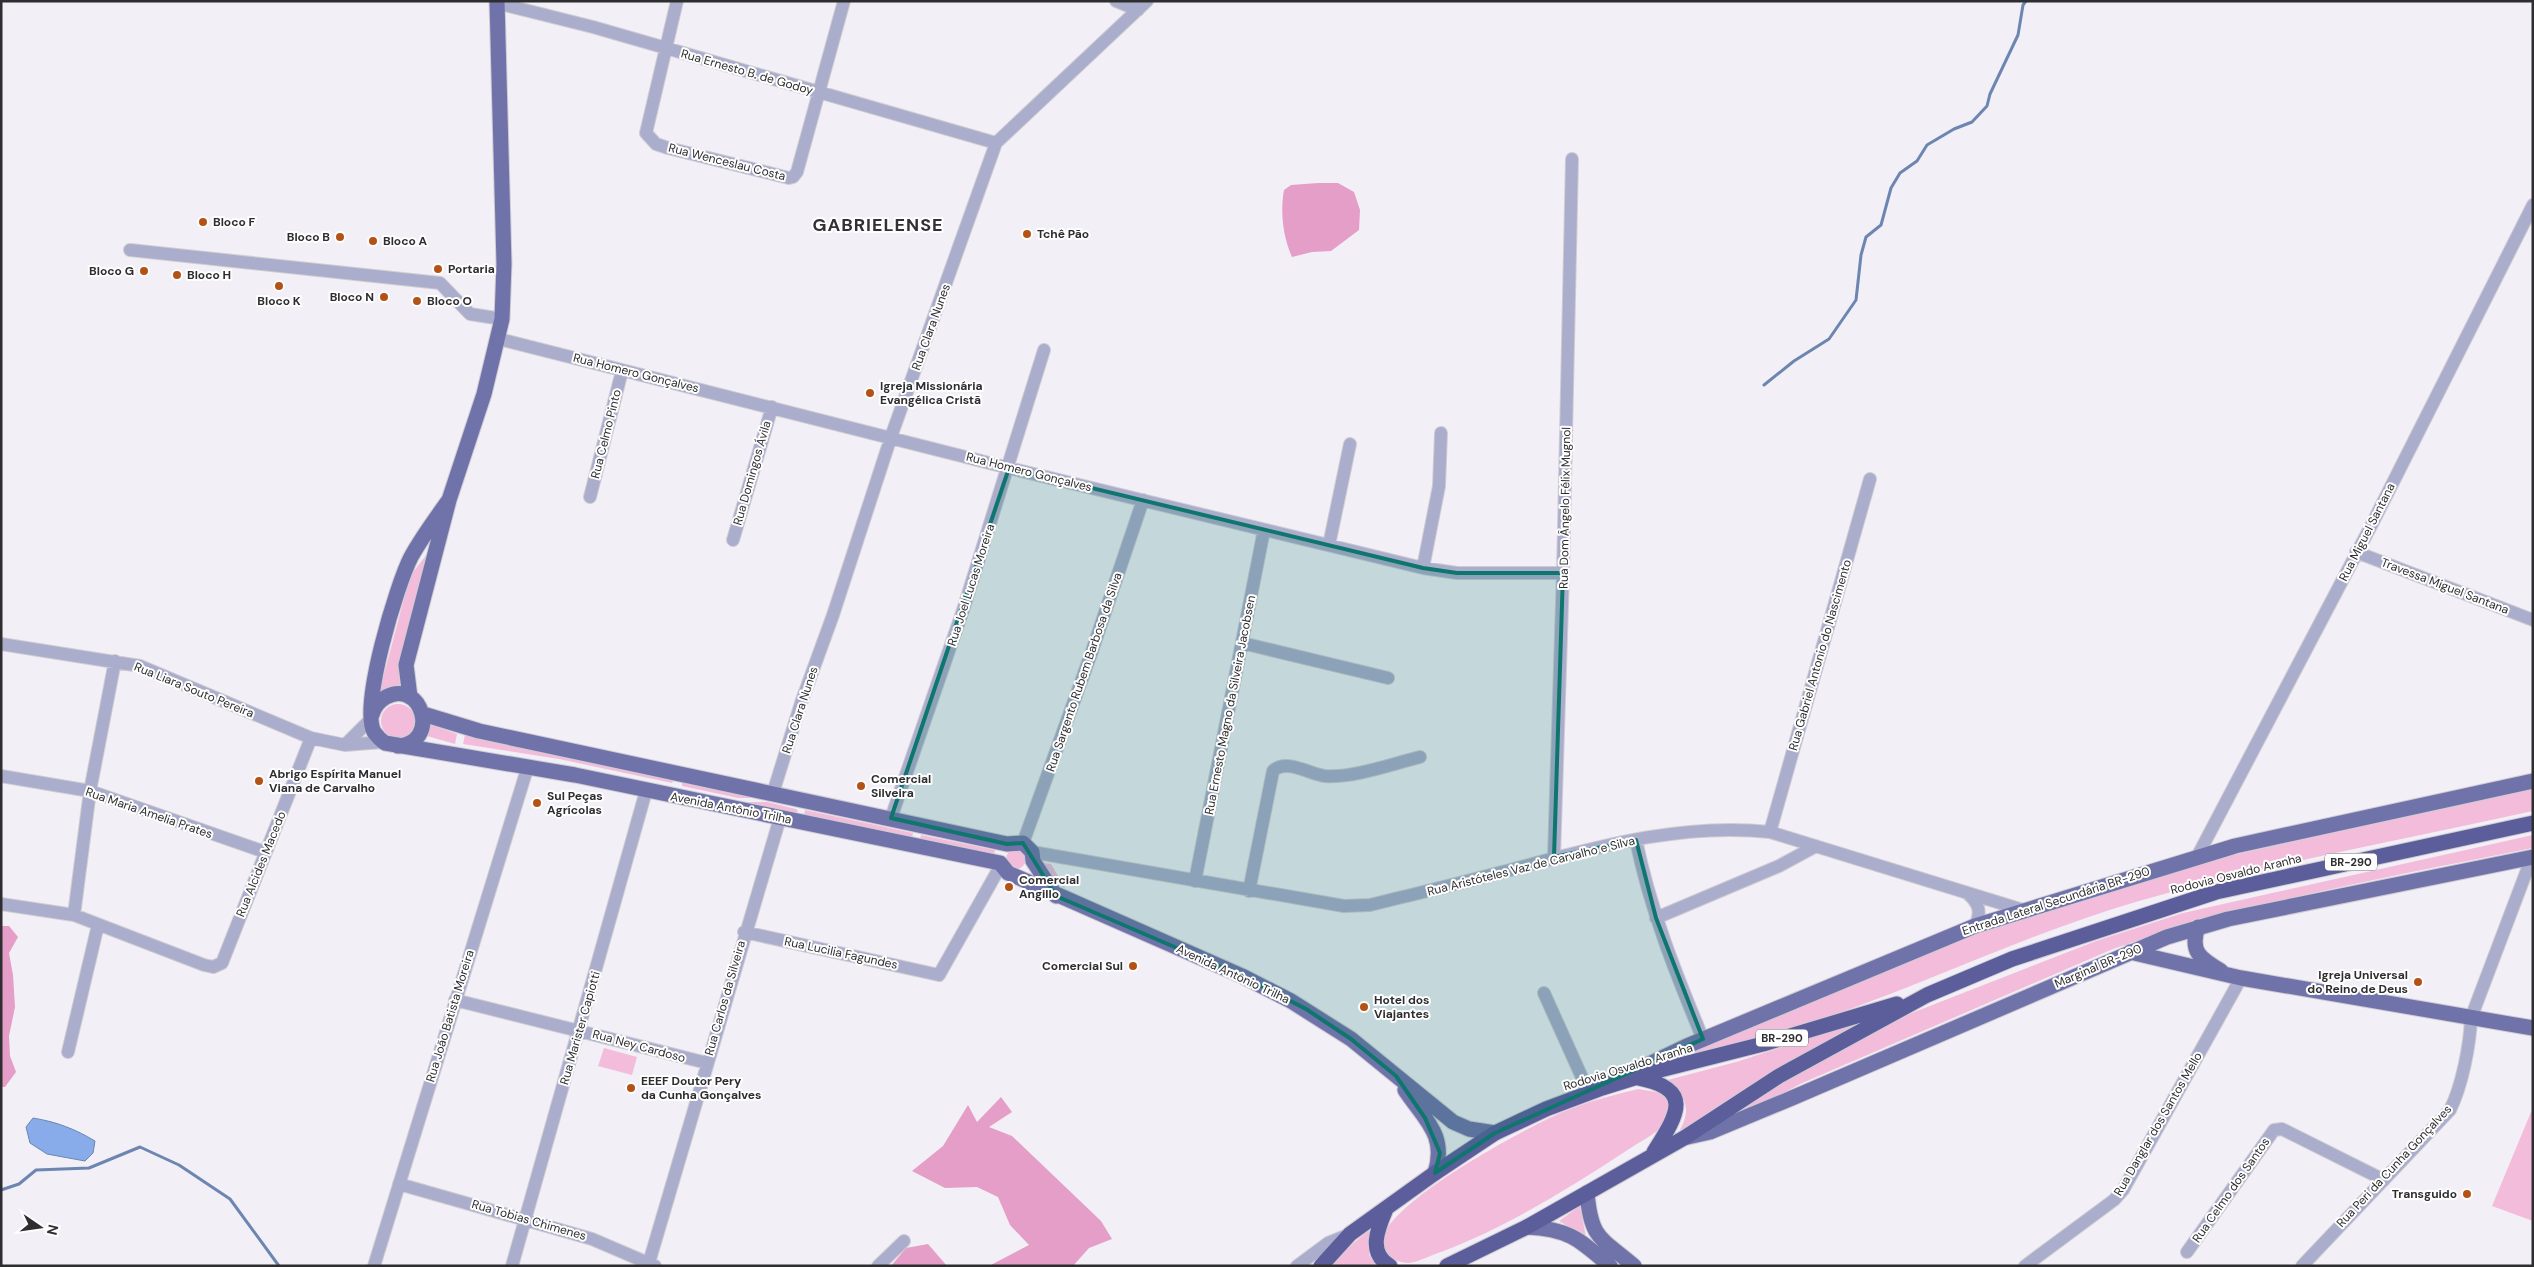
<svg xmlns="http://www.w3.org/2000/svg" width="2534" height="1267" viewBox="0 0 2534 1267" font-family="'DM Sans',sans-serif">
	<style>
		.green { fill: #f3bcdb }
		.forest { fill: #e49ec7 }
		.water { fill: #87ace9; stroke: #6c86b1 }
		.lines { fill: none; stroke-linecap: round; stroke-linejoin: round }
		.stream { stroke: #6c86b1; stroke-width: 3 }
		.minor-casing { stroke: #cfccd2; stroke-width: 14 }
		.major-casing { stroke: #cfccd2; stroke-width: 17 }
		.highway-casing { stroke: #cfccd2; stroke-width: 17 }
		.minor { stroke: #aaadcb; stroke-width: 12 }
		.major { stroke: #7073a9; stroke-width: 15 }
		.highway { stroke: #5c5d9b; stroke-width: 15 }
		.marked { fill: #0f766e; fill-opacity: 0.2; stroke: #0f766e; stroke-width: 4; stroke-linejoin: round }
		.poi-dot { fill: #b45215; stroke: #fefeff; stroke-width: 2 }
		.labels { text-anchor: middle; dominant-baseline: central; stroke-width: 4; stroke-linejoin: round; paint-order: stroke }
		.shield { fill: #fefeff; stroke: #6c6c6d; stroke-width: 1 }
		.shield-label { font-size: 11px; font-weight: bold; fill: #2e2d2f }
		.street-label { font-size: 12px; fill: #2e2d2f; stroke: #fefeff }
		.poi-label { font-size: 12px; font-weight: bold; fill: #2e2d2f; stroke: #fefeff; text-anchor: start }
		.district-label { font-size: 18px; font-weight: bold; letter-spacing: 1px; fill: #323035; stroke: #fefeff }
	</style>
	<rect width="100%" height="100%" fill="#f2eff6"/>
	<!-- green -->
	<path class="green" d="M431,549l-30,110 -2,18 2,11 -23,9 32,-121z
		M381 721a17 17 0 1 1 34 0a17 17 0 1 1-34 0Z
		M429,724l28,10 -2,10 -28,-8z
		M465,735l209,45 -1,1 -1,2 -113,-24 -96,-15z
		M682,781l80,17h-24l-56,-12z
		M2533,789v22c-131,29 -265,53 -394,90 -111,32 -214,84 -323,120 -52,18 -106,30 -159,43l360,-148 166,-50z
		M746,802h21l29,7 2,2 -3,3z
		M805,810l108,23 -1,5 -108,-23z
		M921,835l74,15 -1,5 -74,-16z
		M2533,835v13c-141,28 -284,54 -420,101l-313,135 -43,24 -29,9 20,-15 146,-82 202,-79 87,-28z
		M1006 859a10 10 0 1 1 20 0a10 10 0 1 1-20 0Z
		M1044,863l7,1 14,24 13,8 -25,-15z
		M1854,1024l3,3 -182,111c17,-25 15,-42 -11,-57l72,-19z
		M604,1048l33,9 -5,18 -34,-9z
		M1638,1089l24,4 8,11c-1,6 -1,14 -4,18 -9,12 -27,20 -40,29 -58,38 -119,76 -185,101 -10,3 -22,10 -32,11 -3,0 -9,-1 -11,-2 -76,-27 133,-135 154,-144 27,-13 57,-21 86,-28z
		M2531,1112l2,1v108l-41,-15z
		M1580,1206l6,31 -27,-16z
		M1369,1230v25l8,11h-50z"/>
	<!-- forest -->
	<path class="forest" d="M1318,183h20l16,9 6,18 -1,20 -28,21 -19,1 -20,5c-9,-20 -12,-45 -8,-67l7,-5z
		M1,926h8l9,11 -9,16 4,22 2,32 -6,29 1,20 6,16 -11,15h-4z
		M1001,1097l11,15 -23,15 23,9 89,85 11,18 -23,9 -16,18h-84l40,-21 -19,-20 -12,-28 -21,-10 -32,1 -33,-17 31,-25 25,-41 9,17z
		M928,1244l19,22h-56l15,-18z"/>
	<!-- water -->
	<path class="water" d="M33,1118c24,4 42,11 62,23l-2,12 -8,8 -38,-7 -17,-11 -4,-16z"/>
	<g class="lines">
		<!-- stream -->
		<path class="stream" d="M1764,385l30,-24 35,-22 27,-39 5,-45 5,-18 15,-12 10,-37 9,-15 17,-12 10,-16 27,-16 18,-7 15,-16 3,-12 28,-59 5,-30 3,-4
			M1,1190l18,-6 17,-14 53,-2 51,-21 39,18 51,34 49,67"/>
		<defs>
			<path id="minor" d="M677,1l-31,132 10,11 12,4 121,30 4,-1 4,-5 47,-171
				M1116,1l22,9
				M497,3l96,24 403,116
				M130,250l310,33 30,31 32,5
				M499,339l510,129 414,100 34,5h106
				M590,497l32,-126
				M733,540l39,-133
				M1329,545l21,-101
				M2356,552l177,68
				M1423,568l16,-82 2,-53
				M1242,643l146,35
				M1,644l139,22 171,72 34,7 38,-3
				M345,745l26,-26
				M1,776l89,15 175,61
				M773,793l28,-90 32,-88 59,-181 104,-291 151,-142
				M891,818l72,-208 81,-260
				M1770,832l100,-353
				M1636,840c14,69 40,134 67,199
				M1023,843l68,-189 52,-154
				M1032,852l312,54 26,-1c44,-11 88,-21 132,-33 88,-23 177,-50 268,-40l253,78
				M1554,857l9,-284 9,-414
				M2197,857l175,-333 161,-319
				M1195,881l69,-351
				M1249,891l24,-120c13,-13 36,3 52,5 28,2 67,-12 95,-19
				M1967,893c12,10 15,19 8,33
				M1,904l73,11 130,50 9,2 9,-4 89,-225
				M74,915l16,-124 25,-130
				M1656,918l123,-52 37,-20
				M744,932l195,43 62,-110
				M1544,993l45,100
				M455,1000l252,63
				M68,1052l30,-127
				M399,1184l193,55 63,27
				M2187,1252l87,-122 8,-1 102,51
				M374,1266l154,-500
				M512,1266l134,-475
				M648,1266l132,-448
				M878,1266l26,-25
				M1297,1266l31,-23 22,-9
				M2025,1266l89,-66 9,-10 118,-212
				M2302,1266l148,-156c12,-24 20,-65 21,-92l61,-161"/>
			<path id="major" d="M449,500c-13,18 -27,37 -38,57 -14,27 -51,149 -37,175 3,4 8,9 11,11l190,32 425,88
				M410,697l-4,-32 43,-165 35,-106 18,-75 2,-55 -7,-263
				M423,714l56,17 528,113 16,-1 9,9 1,9 23,35
				M372,715c2,-8 7,-14 14,-18 36,-19 55,46 12,49
				M1000,863l8,10 234,103 49,25 60,38 102,83 16,7 26,4
				M2198,927c-9,25 3,32 23,44
				M2130,952l111,26 292,50
				M1612,1082l75,-36 288,-120 260,-80 298,-65
				M1405,1090c20,30 42,45 30,83
				M1688,1137l22,-5 82,-34 375,-161 61,-18 305,-62
				M1587,1193c4,46 13,44 47,73
				M1527,1227c42,2 52,12 83,39"/>
			<path id="highway" d="M1638,1078c57,11 39,37 16,74
				M1386,1209c-8,19 -19,44 4,57
				M1321,1266l29,-32 85,-61 60,-40 51,-24 56,-21 58,-18 103,-26 134,-40
				M1447,1266l80,-39 157,-89 95,-62 148,-81 85,-36 204,-67 317,-69"/>
		</defs>
		<!-- minor casing -->
		<use href="#minor" class="minor-casing"/>
		<!-- major casing -->
		<use href="#major" class="major-casing"/>
		<!-- highway casing -->
		<use href="#highway" class="highway-casing"/>
		<!-- minor -->
		<use href="#minor" class="minor"/>
		<!-- major -->
		<use href="#major" class="major"/>
		<!-- highway -->
		<use href="#highway" class="highway"/>
	</g>
	<!-- marked area -->
	<path class="marked" d="M1009,468l414,100 34,5h106l-9,284 82,-17 20,78 47,121 -208,94 -60,40 5,-20 -15,-35 -29,-42 -45,-37 -45,-30 -64,-33 -186,-80 -33,-53 -16,1 -116,-26z"/>
	<!-- markers -->
	<g class="poi-dot">
		<circle cx="203" cy="222" r="5"/>
		<circle cx="1027" cy="234" r="5"/>
		<circle cx="340" cy="237" r="5"/>
		<circle cx="373" cy="241" r="5"/>
		<circle cx="438" cy="269" r="5"/>
		<circle cx="144" cy="271" r="5"/>
		<circle cx="177" cy="275" r="5"/>
		<circle cx="279" cy="286" r="5"/>
		<circle cx="384" cy="297" r="5"/>
		<circle cx="417" cy="301" r="5"/>
		<circle cx="870" cy="393" r="5"/>
		<circle cx="259" cy="781" r="5"/>
		<circle cx="861" cy="786" r="5"/>
		<circle cx="537" cy="803" r="5"/>
		<circle cx="1009" cy="887" r="5"/>
		<circle cx="1133" cy="966" r="5"/>
		<circle cx="2418" cy="982" r="5"/>
		<circle cx="1364" cy="1007" r="5"/>
		<circle cx="631" cy="1088" r="5"/>
		<circle cx="2467" cy="1194" r="5"/>
	</g>
	<g class="labels">
		<!-- shield labels -->
		<g class="shield">
			<rect x="2325" y="853.5" width="52" height="17" rx="4"/>
			<rect x="1756" y="1029.5" width="52" height="17" rx="4"/>
		</g>
		<g class="shield-label">
			<text x="2351" y="862">BR-290</text>
			<text x="1782" y="1038">BR-290</text>
		</g>
		<!-- street labels -->
		<g class="street-label">
			<text transform="translate(747 72) rotate(16)">Rua Ernesto B. de Godoy</text>
			<text transform="translate(727 162) rotate(14)">Rua Wenceslau Costa</text>
			<text transform="translate(931 327) rotate(-70)">Rua Clara Nunes</text>
			<text transform="translate(636 373) rotate(14)">Rua Homero Gonçalves</text>
			<text transform="translate(606 434) rotate(-76)">Rua Celmo Pinto</text>
			<text transform="translate(1029 472) rotate(14)">Rua Homero Gonçalves</text>
			<text transform="translate(752 473) rotate(-74)">Rua Domingos Ávila</text>
			<text transform="translate(1565 508) rotate(-89)">Rua Dom Ângelo Félix Mugnol</text>
			<text transform="translate(2367 532) rotate(-63)">Rua Miguel Santana</text>
			<text transform="translate(971 585) rotate(-72)">Rua Joel Lucas Moreira</text>
			<text transform="translate(2445 586) rotate(21)">Travessa Miguel Santana</text>
			<text transform="translate(1820 655) rotate(-74)">Rua Gabriel Antonio do Nascimento</text>
			<text transform="translate(1084 672) rotate(-71)">Rua Sargento Rubem Barbosa da Silva</text>
			<text transform="translate(194 690) rotate(22)">Rua Liara Souto Pereira</text>
			<text transform="translate(1230 705) rotate(-79)">Rua Ernesto Magno da Silveira Jacobsen</text>
			<text transform="translate(800 710) rotate(-72)">Rua Clara Nunes</text>
			<text transform="translate(731 808) rotate(11)">Avenida Antônio Trilha</text>
			<text transform="translate(149 813) rotate(19)">Rua Maria Amelia Prates</text>
			<text transform="translate(261 864) rotate(-68)">Rua Alcides Macedo</text>
			<text transform="translate(1531 866) rotate(-14)">Rua Aristóteles Vaz de Carvalho e Silva</text>
			<text transform="translate(2236 874) rotate(-14)">Rodovia Osvaldo Aranha</text>
			<text transform="translate(2056 901) rotate(-18)">Entrada Lateral Secundária BR-290</text>
			<text transform="translate(841 953) rotate(12)">Rua Lucilia Fagundes</text>
			<text transform="translate(2098 966) rotate(-23)">Marginal BR-290</text>
			<text transform="translate(1233 974) rotate(25)">Avenida Antônio Trilha</text>
			<text transform="translate(725 998) rotate(-74)">Rua Carlos da Silveira</text>
			<text transform="translate(450 1016) rotate(-73)">Rua João Batista Moreira</text>
			<text transform="translate(580 1028) rotate(-74)">Rua Marister Capiotti</text>
			<text transform="translate(639 1046) rotate(15)">Rua Ney Cardoso</text>
			<text transform="translate(1628 1067) rotate(-17)">Rodovia Osvaldo Aranha</text>
			<text transform="translate(2158 1124) rotate(-60)">Rua Danglar dos Santos Mello</text>
			<text transform="translate(2394 1166) rotate(-47)">Rua Peri da Cunha Gonçalves</text>
			<text transform="translate(2231 1190) rotate(-55)">Rua Celmo dos Santos</text>
			<text transform="translate(529 1220) rotate(16)">Rua Tobias Chimenes</text>
		</g>
		<!-- poi labels -->
		<g class="poi-label">
			<text x="213" y="222">Bloco F</text>
			<text x="1037" y="234">Tchê Pão</text>
			<text x="330" y="237" text-anchor="end">Bloco B</text>
			<text x="383" y="241">Bloco A</text>
			<text x="448" y="269">Portaria</text>
			<text x="134" y="271" text-anchor="end">Bloco G</text>
			<text x="187" y="275">Bloco H</text>
			<text x="374" y="297" text-anchor="end">Bloco N</text>
			<text x="279" y="301" text-anchor="middle">Bloco K</text>
			<text x="427" y="301">Bloco O</text>
			<text x="880" y="386">Igreja Missionária<tspan x="880" dy="14">Evangélica Cristã</tspan></text>
			<text x="269" y="774">Abrigo Espírita Manuel<tspan x="269" dy="14">Viana de Carvalho</tspan></text>
			<text x="871" y="779">Comercial<tspan x="871" dy="14">Silveira</tspan></text>
			<text x="547" y="796">Sul Peças<tspan x="547" dy="14">Agrícolas</tspan></text>
			<text x="1019" y="880">Comercial<tspan x="1019" dy="14">Angillo</tspan></text>
			<text x="1123" y="966" text-anchor="end">Comercial Sul</text>
			<text x="2408" y="975" text-anchor="end">Igreja Universal<tspan x="2408" dy="14">do Reino de Deus</tspan></text>
			<text x="1374" y="1000">Hotel dos<tspan x="1374" dy="14">Viajantes</tspan></text>
			<text x="641" y="1081">EEEF Doutor Pery<tspan x="641" dy="14">da Cunha Gonçalves</tspan></text>
			<text x="2457" y="1194" text-anchor="end">Transguido</text>
		</g>
		<!-- district labels -->
		<g class="district-label">
			<text x="878" y="225">GABRIELENSE</text>
		</g>
	</g>
	<!-- border -->
	<rect width="2534" height="1267" fill="none" stroke="#2e2d2f" stroke-width="5"/>
	<!-- north arrow -->
	<g transform="translate(40 1227) rotate(103)" stroke="#fefeff" stroke-width="4" paint-order="stroke">
	<path d="M0-4L9 19L0 12L-9 19Z" fill="#2e2d2f"/>
	<text y="-8" font-size="14" font-weight="bold" text-anchor="middle" fill="#2e2d2f">N</text>
	</g>
</svg>
